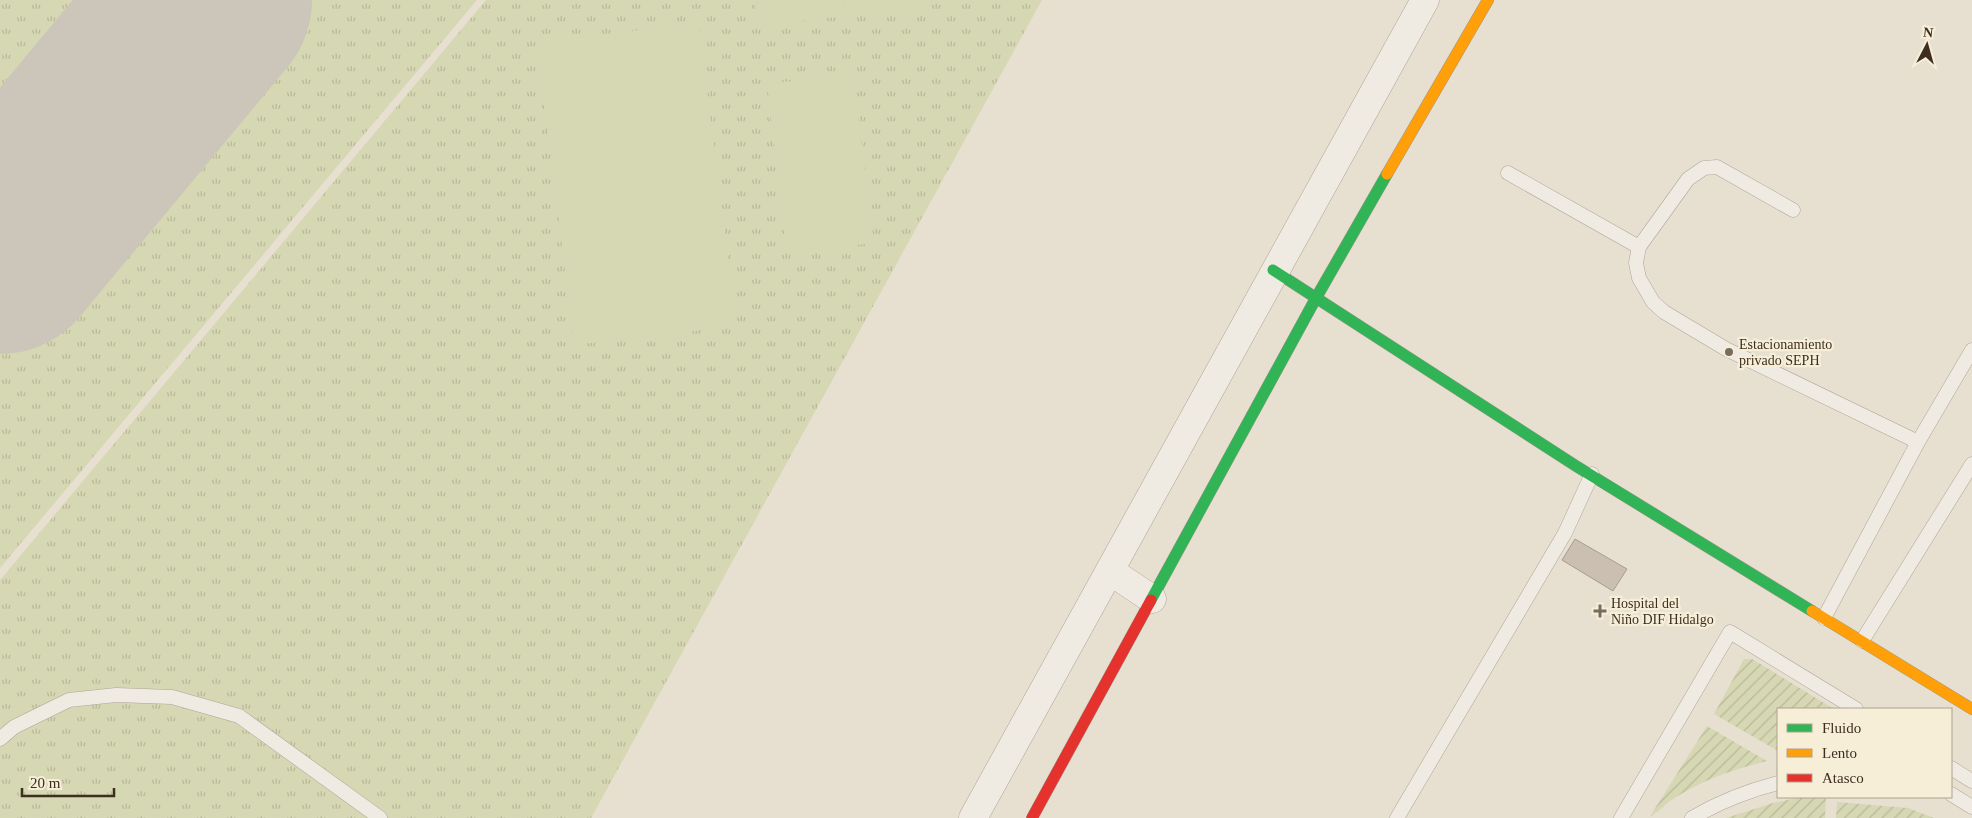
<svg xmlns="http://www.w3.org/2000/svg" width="1972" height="818" viewBox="0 0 1972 818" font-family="Georgia,serif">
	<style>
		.grass { fill: url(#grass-tufts) }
		.garden { fill: url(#garden-furrows) }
		.pitch { fill: #d6d7b3 }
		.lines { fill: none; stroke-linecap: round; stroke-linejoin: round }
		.runway { stroke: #cbc5ba; stroke-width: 208 }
		.building { fill: #cbbfb2; stroke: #a89c90 }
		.lane-casing { stroke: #ada599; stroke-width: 15 }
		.street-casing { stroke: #ada599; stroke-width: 29 }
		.fast-casing { stroke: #9c958a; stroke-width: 12 }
		.slow-casing { stroke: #9c958a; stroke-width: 12 }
		.jam-casing { stroke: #9c958a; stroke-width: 12 }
		.lane { stroke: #efebe3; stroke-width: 14 }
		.street { stroke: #efebe3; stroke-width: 28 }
		.fast { stroke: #30b455; stroke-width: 11 }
		.slow { stroke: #ff9f0a; stroke-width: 11 }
		.jam { stroke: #e5322d; stroke-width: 11 }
		.poi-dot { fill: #786c5e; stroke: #f7eed8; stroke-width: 2 }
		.labels { text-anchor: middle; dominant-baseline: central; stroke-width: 4.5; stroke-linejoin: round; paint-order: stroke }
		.poi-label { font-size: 14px; fill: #3d2e20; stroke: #f7eed8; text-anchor: start }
	</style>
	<defs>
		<pattern id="grass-tufts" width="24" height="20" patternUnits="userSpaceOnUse" patternTransform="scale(1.25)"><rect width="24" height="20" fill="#d6d7b3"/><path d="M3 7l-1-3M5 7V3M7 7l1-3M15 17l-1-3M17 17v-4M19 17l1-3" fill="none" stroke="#b9b99a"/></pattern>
		<pattern id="garden-furrows" width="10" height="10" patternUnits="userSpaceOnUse" patternTransform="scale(1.25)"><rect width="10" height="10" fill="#d6d7b3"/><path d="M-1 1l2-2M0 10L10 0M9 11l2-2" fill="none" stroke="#b9b99a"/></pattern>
	</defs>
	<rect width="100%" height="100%" fill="#e7e0d1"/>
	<!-- grass -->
	<path class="grass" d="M0,0h129l-129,154z
		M288,0h189l-477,568v-223z
		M486,0h556l-451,818h-591v-238z"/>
	<!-- garden -->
	<path class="garden" d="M1744,659h8l82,50h-56v42l-64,-37z
		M1707,726l60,35c-33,8 -68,20 -97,40 -7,6 -14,12 -21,17z
		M1801,797h25l-1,21h-99l47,-15z
		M1837,802l71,6 26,10h-98z"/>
	<!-- pitch -->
	<path class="pitch" d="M755,0h88l2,16 -87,10z
		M844,0h87l1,6 -86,10z
		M699,23l37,303 -162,19 -37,-303z
		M853,74l21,169 -87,10 -20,-169z"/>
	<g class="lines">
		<!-- runway -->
		<path class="runway" d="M0,250l208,-250"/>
	</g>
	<!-- building -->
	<path class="building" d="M1575,539l52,30 -14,22 -51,-31z"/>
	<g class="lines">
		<defs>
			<path id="lane" d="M1508,173l131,74
				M1793,210l-76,-43 -13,1 -16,11 -49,68 -3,16 3,15 14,24 11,10 62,37 192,93
				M1824,618l94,-176 54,-92
				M1862,641l110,-177
				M0,739l14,-12 55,-27 47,-5 56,2 67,19 141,102
				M1951,768l21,13
				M1951,794l21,13
				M1397,818l168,-285 27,-59
				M1621,818l109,-186 126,77
				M1692,818c27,-16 55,-27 86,-35"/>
			<path id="street" d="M1110,571l42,28
				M973,818c151,-272 299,-546 452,-818"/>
			<path id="fast" d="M1273,270l303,196 236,145
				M1151,600l165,-302 71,-124"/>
			<path id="slow" d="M1387,174l101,-174
				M1812,611l160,98"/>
			<path id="jam" d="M1032,818l119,-218"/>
		</defs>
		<!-- lane casing -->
		<use href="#lane" class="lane-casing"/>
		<!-- street casing -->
		<use href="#street" class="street-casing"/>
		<!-- fast casing -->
		<use href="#fast" class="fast-casing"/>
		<!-- slow casing -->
		<use href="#slow" class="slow-casing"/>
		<!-- jam casing -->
		<use href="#jam" class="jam-casing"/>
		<!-- lane -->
		<use href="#lane" class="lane"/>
		<!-- street -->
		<use href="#street" class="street"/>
		<!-- fast -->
		<use href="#fast" class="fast"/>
		<!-- slow -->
		<use href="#slow" class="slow"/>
		<!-- jam -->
		<use href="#jam" class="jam"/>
	</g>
	<!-- markers -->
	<g class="poi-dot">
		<circle cx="1729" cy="352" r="5"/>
		<path d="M1597.5 603.5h5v5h5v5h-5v5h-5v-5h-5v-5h5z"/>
	</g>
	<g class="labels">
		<!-- poi labels -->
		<g class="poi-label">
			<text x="1739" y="344">Estacionamiento<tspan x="1739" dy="16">privado SEPH</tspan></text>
			<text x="1611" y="603">Hospital del<tspan x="1611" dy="16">Niño DIF Hidalgo</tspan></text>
		</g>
	</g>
	<!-- legend -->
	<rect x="1777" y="708" width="175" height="90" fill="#f7eed8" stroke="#ada18e"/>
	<rect x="1787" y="724" width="25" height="8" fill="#30b455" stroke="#ada18e"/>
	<text x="1822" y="733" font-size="15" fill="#3d2e20">Fluido</text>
	<rect x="1787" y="749" width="25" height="8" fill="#ff9f0a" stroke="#ada18e"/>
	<text x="1822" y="758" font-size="15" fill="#3d2e20">Lento</text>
	<rect x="1787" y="774" width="25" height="8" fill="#e5322d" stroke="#ada18e"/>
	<text x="1822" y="783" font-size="15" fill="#3d2e20">Atasco</text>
	<!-- north arrow -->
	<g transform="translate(1927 45) rotate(6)" stroke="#f7eed8" stroke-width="4" paint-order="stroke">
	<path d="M0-4L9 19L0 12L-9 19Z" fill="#3d2e20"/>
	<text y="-8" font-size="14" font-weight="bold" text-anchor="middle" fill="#3d2e20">N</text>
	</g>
	<!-- scale -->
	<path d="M22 788v8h92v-8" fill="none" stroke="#3d2e20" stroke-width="2.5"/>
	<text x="30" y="788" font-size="15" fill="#3d2e20" stroke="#f7eed8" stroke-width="4" paint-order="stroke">20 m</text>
</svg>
